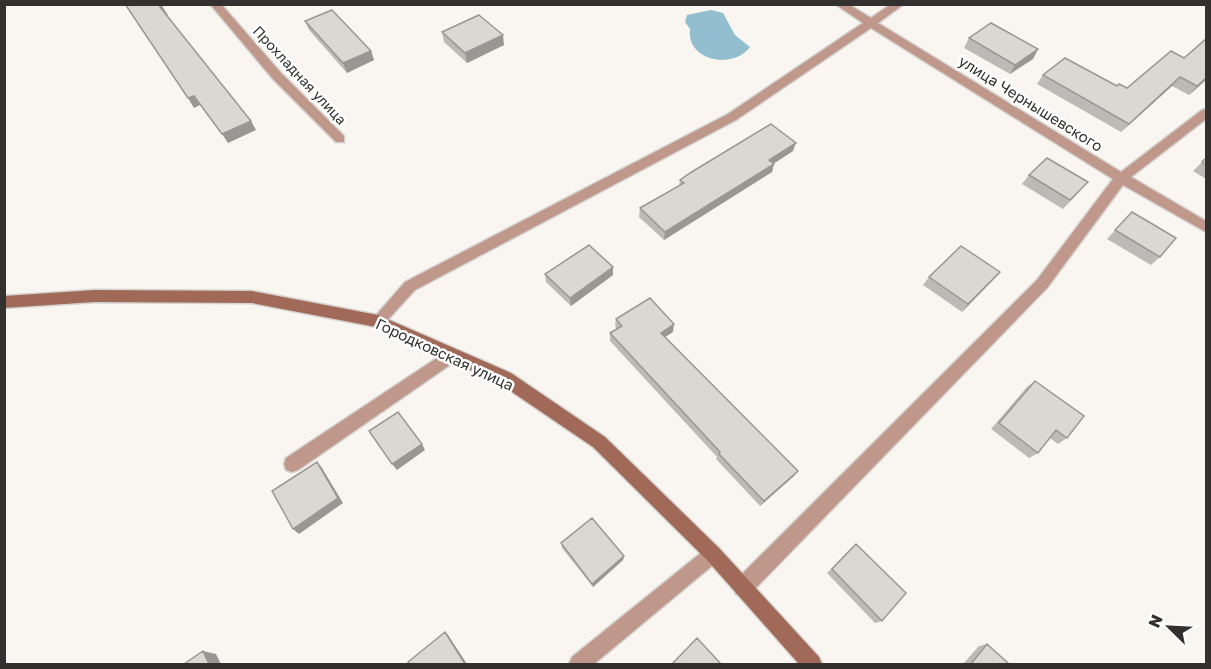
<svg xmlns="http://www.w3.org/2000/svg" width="1211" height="669" viewBox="0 0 1211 669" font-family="'Golos Text',sans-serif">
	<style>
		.water { fill: #92becf }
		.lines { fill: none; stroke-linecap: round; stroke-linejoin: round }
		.service-casing { stroke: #d5d3cf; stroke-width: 3 }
		.minor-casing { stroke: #d5d3cf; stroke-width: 3 }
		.secondary-casing { stroke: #d5d3cf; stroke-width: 3 }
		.service { fill: #bf978b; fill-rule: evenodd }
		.minor { fill: #bf978b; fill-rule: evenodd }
		.secondary { fill: #a06958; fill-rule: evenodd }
		.wall { fill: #bcbab6 }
		.shaded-wall { fill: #999794 }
		.building { fill: #dbd8d4; stroke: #999794; stroke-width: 1.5 }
		.labels { text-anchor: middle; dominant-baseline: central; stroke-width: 5; stroke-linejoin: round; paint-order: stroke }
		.far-street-label { font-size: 14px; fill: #323130; stroke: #fff }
		.street-label { font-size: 15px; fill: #323130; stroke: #fff }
	</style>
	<rect width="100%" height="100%" fill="#f9f6f2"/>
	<!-- water -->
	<path class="water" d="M711,10l12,3 12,22 15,12c-17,23 -64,14 -60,-18l-5,-7 2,-7z"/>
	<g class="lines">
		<defs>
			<path id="service" d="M452,348l5,2 3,5 -3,5 -159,110 -6,2 -6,-2 -2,-6 2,-6z"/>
			<path id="minor" d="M210,4h11l60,69 63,63v6h-8l-63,-63z
				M835,4h13l23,14 20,-14h13l-26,19 243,149 81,-62 4,-1v10l-75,58 75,44v11l-83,-47 -76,103 -297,306 -7,2 -7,-2 -2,-7 2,-7 301,-300 76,-101 -242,-151 -135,92 -321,170 -32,35h-10l-2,-4 34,-39 323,-168 135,-91z
				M713,545l6,3 3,6 -3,6 -125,104h-25l3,-7 135,-109z"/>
			<path id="secondary" d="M95,290l157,1 126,24 133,58 94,64 114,111 100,109 3,7h-23l-92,-104 -114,-113 -94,-64 -123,-56 -124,-24 -157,-1 -91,6v-12z"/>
		</defs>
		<!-- service casing -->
		<use href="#service" class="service-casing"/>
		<!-- minor casing -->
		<use href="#minor" class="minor-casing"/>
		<!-- secondary casing -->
		<use href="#secondary" class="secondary-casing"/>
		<!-- service -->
		<use href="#service" class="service"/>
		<!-- minor -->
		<use href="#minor" class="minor"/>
		<!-- secondary -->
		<use href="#secondary" class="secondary"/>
	</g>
	<!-- wall -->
	<path class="wall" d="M305,21l66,30 3,9 -27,13 -38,-43z
		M442,32l62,13 -37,18 -23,-21z
		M969,38l69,11 -5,10 -23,15 -46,-26z
		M1171,51l35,29 -17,15 -17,-9 -51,46 -84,-48 6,-9 84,13z
		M793,151l-19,12 -2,9 -108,68 -25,-23 1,-9 39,-22 1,-6z
		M1206,158v21l-13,-8z
		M1029,175l51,16 -17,18 -41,-25z
		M1132,212l28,45 -9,8 -44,-26z
		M1000,272l-38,40 -39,-27 6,-8z
		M545,274l68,1 -42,31 -25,-24z
		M616,319l57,13 -8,5 129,139 -34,30 -44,-47 1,-2 -107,-116v-8l7,-4 -2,-3z
		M1035,381l32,57 -9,6 -8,-6 -12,15 -9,5 -38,-29 36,-42z
		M561,543l63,13 -1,4 -30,27 -31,-39z
		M856,544l26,77 -7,2 -48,-50 24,-25z
		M987,644l22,20h-46l16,-18z"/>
	<!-- shaded-wall -->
	<path class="shaded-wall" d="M162,6l6,9 -2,1 -6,-9z
		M503,35l1,10 -37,18 -2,-10z
		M1038,49l-5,10 -23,15 5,-9z
		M371,51l3,9 -27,13 -4,-10z
		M1180,77l-8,9 -51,46 8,-8z
		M1206,78v2l-17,15 8,-9z
		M194,96l6,9 -6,3 -6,-10z
		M251,121l5,9 -28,13 -6,-9z
		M796,143l-3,8 -26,17 2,-8z
		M774,164l-2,8 -108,68 1,-8z
		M613,267v8l-42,31 -1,-8z
		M1000,272l-7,8 -31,32 6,-8z
		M674,324l-1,8 -13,8 1,-7z
		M422,444l3,6 -28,20 -5,-6z
		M317,462l5,6 21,35 -44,31 -6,-5z
		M798,471l-4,5 -34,30 4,-5z
		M624,556l-1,4 -30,27 -1,-3z
		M445,632l3,3 19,29h-2z
		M203,651l13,3 5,10h-12z"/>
	<!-- building -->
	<path class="building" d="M125,4h36l1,2 -2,1 91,114 -29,13 -28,-38 -6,2z
		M332,10l39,41 -28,12 -38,-42z
		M479,15l24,20 -38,18 -23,-21z
		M991,23l47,26 -23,16 -46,-27z
		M1206,39v39l-9,8 -17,-9 -51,47 -86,-49 22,-17 52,28 2,-2 8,4 44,-37 13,7z
		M771,124l25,19 -27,17 5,4 -109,68 -25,-24 44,-25 -4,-3 10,-7z
		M1047,158l41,24 -18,18 -41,-25z
		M1206,158v7l-4,-3z
		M1132,212l44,26 -16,19 -45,-27z
		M589,245l24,22 -43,31 -25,-24z
		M961,246l39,26 -32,32 -39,-27z
		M650,298l24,26 -13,9 137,138 -34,30 -45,-47 1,-2 -110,-119 12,-7 -6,-7z
		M1035,381l49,35 -17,22 -11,-8 -18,23 -39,-30z
		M398,412l24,32 -30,20 -23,-33z
		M317,462l21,36 -45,31 -21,-38z
		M592,518l32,38 -32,28 -31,-41z
		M856,544l50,49 -24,28 -50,-52z
		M445,632l20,32h-55l-2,-2z
		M697,638l24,26h-49z
		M987,644l22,20h-38z
		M203,651l6,13h-25z"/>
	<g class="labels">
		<!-- far-street labels -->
		<g class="far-street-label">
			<text transform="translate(300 75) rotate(47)">Прохладная улица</text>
		</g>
		<!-- street labels -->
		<g class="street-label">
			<text transform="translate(1031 103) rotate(32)">улица Чернышевского</text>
			<text transform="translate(445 354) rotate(25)">Городковская улица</text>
		</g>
	</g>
	<!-- border -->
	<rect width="1211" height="669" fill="none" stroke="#323130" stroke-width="12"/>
	<!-- north arrow -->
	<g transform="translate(1169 627) rotate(294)" stroke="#ffffff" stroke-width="4.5" paint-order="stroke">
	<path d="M0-4.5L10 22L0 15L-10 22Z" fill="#323130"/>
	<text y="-9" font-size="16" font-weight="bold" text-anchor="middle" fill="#323130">N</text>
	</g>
</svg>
